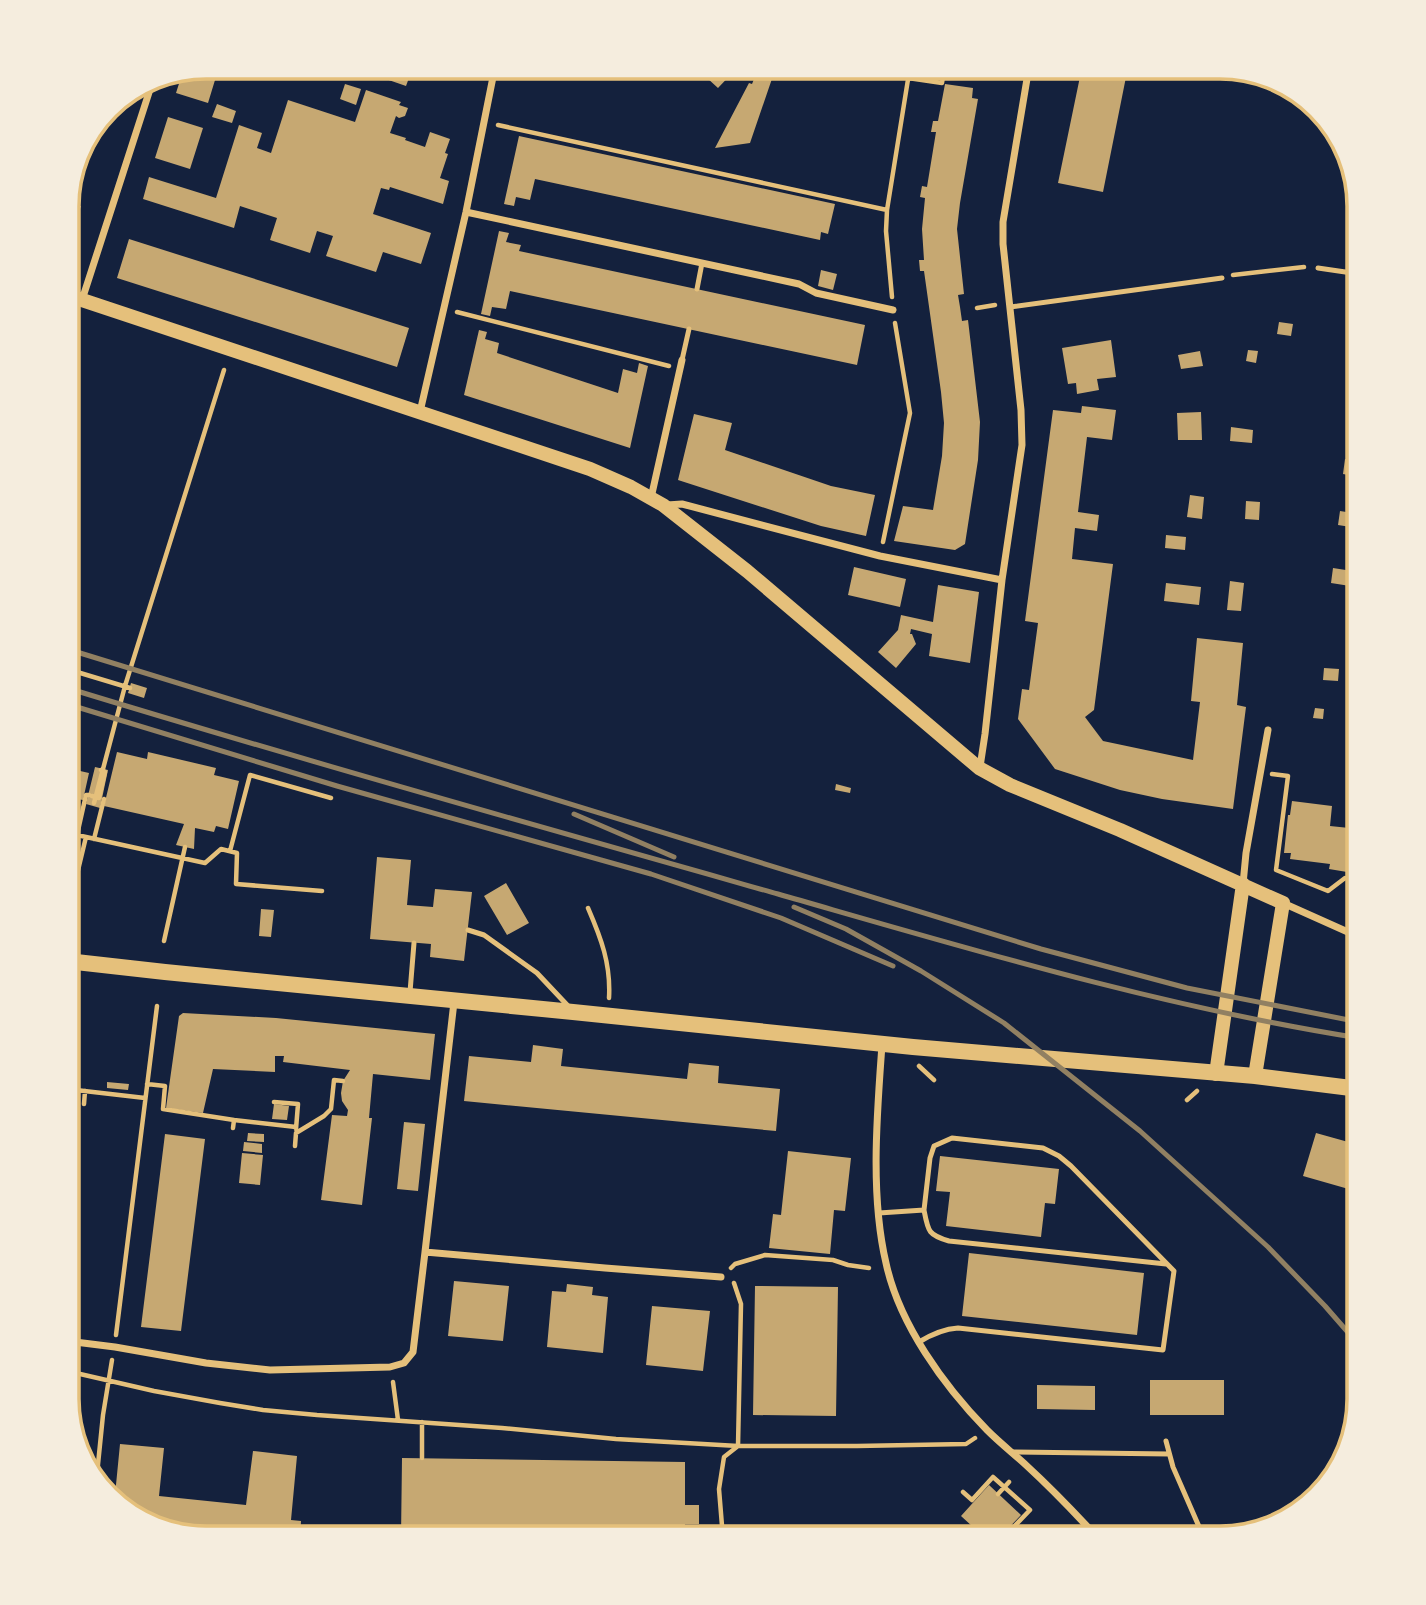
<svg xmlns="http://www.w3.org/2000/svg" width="1426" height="1605" viewBox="0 0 1426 1605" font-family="'PT Sans',sans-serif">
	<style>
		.building { fill: #c6a872 }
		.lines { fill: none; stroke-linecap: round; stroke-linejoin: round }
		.path { stroke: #e5c07b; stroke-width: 4.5 }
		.service { stroke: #e5c07b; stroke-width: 5 }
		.minor { stroke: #e5c07b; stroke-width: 7 }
		.secondary { stroke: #e5c07b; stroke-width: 14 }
		.primary { stroke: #e5c07b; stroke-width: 16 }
		.rail { stroke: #918062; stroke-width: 5 }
		.rim { fill: none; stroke: #e5c07b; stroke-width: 3.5 }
	</style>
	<rect width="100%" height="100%" fill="#14213d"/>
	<!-- building -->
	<path class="building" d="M206,66l13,1 -11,36 -32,-10 7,-22z
		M351,67h62l-7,19z
		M610,67h26l-13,13z
		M695,67h43l-20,21z
		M759,67h17l-26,76 -35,5 34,-65 3,1z
		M1082,67h46l-25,125 -45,-9z
		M345,84l16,5 -5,16 -16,-6z
		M945,84l28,4 -1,10 6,1 -18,104 -3,26 7,65 -6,1 2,12 2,14 6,-1 12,102 -2,38 -13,84 -10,6 -61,-9 9,-35 30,4 9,-54 2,-33 -3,-31 -17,-121h-4l-1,-11h5l-2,-31 3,-31 -5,-1 2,-11 5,1 9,-55h-5l2,-11h5z
		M366,90l35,12 -2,3 9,3 -3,8 -6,2 -3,-2 -6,17 16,5 -1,2 20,7 5,-15 20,7 -5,14 3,1 -8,24 9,3 -6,23 -53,-17 -1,3 -8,-2 -8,26 58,19 -10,31 -38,-12 -7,20 -50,-16 7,-20 -16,-5 -7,22 -40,-13 7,-22 -37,-12 -6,22 -91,-29 6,-22 67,21 23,-73 23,8 -5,15 14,5 17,-53 67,22z
		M217,104l19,7 -4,12 -20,-6z
		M168,117l35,11 -13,41 -35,-11z
		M519,136l316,68 -7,30 -7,-2 -1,8 -285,-61 -5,21 -14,-3 -2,9 -10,-2z
		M67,201l14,5 -14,42z
		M499,231l10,2 -3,9 15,3 -2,6 346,74 -8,40 -347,-74 -4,18 -14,-2 -2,9 -9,-2z
		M129,239l280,89 -12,39 -280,-89z
		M821,270l16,4 -4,16 -15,-4z
		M1279,322l14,2 -2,12 -14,-2z
		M479,330l8,2 -2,7 14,4 -2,10 121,40 5,-24 14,4 2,-10 9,3 -18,82 -166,-53z
		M1111,340l5,37 -19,2 2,11 -22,4 -1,-11 -8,1 -6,-36z
		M1248,350l10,1 -2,12 -10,-2z
		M1200,351l3,15 -22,3 -3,-14z
		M1082,406l34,4 -4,30 -25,-3 -9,75 21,3 -2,16 -22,-3 -3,31 41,5 -19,146 -9,7 18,24 90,19 7,-58 -9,-1 6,-63 46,5 -6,62 9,2 -13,102 -71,-10 -42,-9 -65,-21 -37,-50 4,-30 7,1 9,-67 -13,-2 28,-211 28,3z
		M1352,409l7,1v15l-9,-2z
		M1201,412l1,28h-24l-1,-27z
		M694,414l38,9 -7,27 106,36 44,9 -9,41 -45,-10 -143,-46z
		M1231,427l22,3 -1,13 -22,-2z
		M1345,459l14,3v15l-16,-3z
		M1190,495l14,2 -2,22 -15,-2z
		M1246,501l14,1 -1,18 -14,-1z
		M1340,511l19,3 -2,14 -19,-3z
		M1166,535l20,2 -1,13 -20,-2z
		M854,567l52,12 -6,28 -52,-12z
		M1333,568l19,3 -2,15 -19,-3z
		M1230,581l14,2 -3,28 -14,-1z
		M1166,583l35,4 -2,18 -35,-4z
		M938,585l41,7 -9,71 -41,-7 3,-22 -21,-5 -1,5h2l4,10 -20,24 -18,-16 20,-22 3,-15 32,7z
		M1324,668l15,1 -1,12 -15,-1z
		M131,683l16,5 -3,10 -16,-5z
		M1315,708l9,1 -1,10 -10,-1z
		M117,752l30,7 1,-7 68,16 -2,7 25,6 -11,48 -12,-3 -2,6 -19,-4 -1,21 -18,-4 8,-21 -80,-18z
		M95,767l13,3 -8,38 -14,-4z
		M67,768l22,5 -6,27 -16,-3z
		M836,784l15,4 -1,5 -15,-3z
		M1292,801l40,5 -2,20 29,3v45l-30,-5 1,-5 -40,-5 1,-6h-7l4,-38h2z
		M377,857l34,3 -4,45 26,2 2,-18 37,3 -8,69 -34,-4 1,-13 -61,-5z
		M506,883l23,40 -22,12 -23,-39z
		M261,909l13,1 -3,27 -12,-1z
		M183,1013l93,5 159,16 -5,46 -57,-6 -4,44h3l-10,87 -41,-5 11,-85 15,1 1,-6 -6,-9 -1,-8 2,-12 7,-11 -67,-8 1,-6h-9v16l-62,-3 -10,44 -37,-5 13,-92z
		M533,1045l30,4 -2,17 126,13 2,-16 30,3 -1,17 62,6 -4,42 -312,-30 5,-45 62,6z
		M107,1082l22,2 -1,6 -21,-2z
		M274,1104l15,2 -2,14 -15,-1z
		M404,1122l21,2 -7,67 -21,-2z
		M248,1133l16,1v8l-17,-1z
		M1316,1133l43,12v47l-56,-16z
		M165,1134l40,5 -24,192 -40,-4z
		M244,1142l18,2v9l-19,-2z
		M788,1151l63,7 -6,53 -11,-1 -4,44 -61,-6 4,-34 8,1z
		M242,1153l21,2 -3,30 -21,-2z
		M940,1156l119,13 -4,35 -10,-1 -4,34 -95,-11 4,-34 -14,-1z
		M969,1253l175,20 -7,62 -175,-19z
		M454,1281l55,5 -6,55 -55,-5z
		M567,1284l26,3 -1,8 16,2 -5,56 -56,-6 5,-56 14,1z
		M755,1286l83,1 -2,129 -83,-1z
		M652,1306l58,5 -7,60 -57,-6z
		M1150,1380h74v35h-74z
		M1037,1385l58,1v24l-58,-1z
		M120,1444l44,4 -5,48 87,9 7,-54 44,5 -6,64 10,1 -1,17h-95l-61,-14 -37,-30 8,1z
		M402,1458l283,4v43h14v19h-14l-1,14h-283z
		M989,1485l32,30 -22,23h-14l-24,-22z"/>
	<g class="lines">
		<!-- path -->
		<path class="path" d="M908,78l34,5 2,-12
			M498,125l389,85
			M1233,275l71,-8
			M892,297l-6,-66 1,-21 23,-143
			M977,308l18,-3
			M457,312l212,54
			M883,542l27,-129 -15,-90
			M67,669l63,19
			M1272,774l16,2 -12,94 52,21 17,-13 14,2
			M89,795h-3l-9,40 128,28 16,-14 16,4 -1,31 86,7
			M92,796l7,2 6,-26 -4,-2
			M94,803l31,-117 99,-316
			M94,839l10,-40
			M230,851l20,-76 81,23
			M588,908c13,30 23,56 21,90
			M67,916l19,-79
			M164,941l21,-94
			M919,1066l15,14
			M147,1084l18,2 -2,23 71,11
			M67,1089l78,9
			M1187,1100l10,-9
			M274,1102l24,2 -2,25
			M84,1104l1,-13
			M233,1128l1,-8 62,7
			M295,1146l1,-13 28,-17 7,-7 3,-29 9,1
			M731,1268l4,-4 30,-9 68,5 15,5 21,3
			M116,1335l41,-329
			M67,1371l87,20 66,12 43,7 54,5 185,13 114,11 122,7h119l109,-2 9,-6
			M393,1382l5,38
			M422,1422v36
			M96,1484l7,-69 9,-55
			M963,1492l9,8 21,-23 37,33 -27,28
			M998,1494l11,-12
			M723,1538l-4,-49 5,-32 14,-11 3,-142 -7,-21"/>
		<!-- service -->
		<path class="service" d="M1318,268l41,6
			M697,289l5,-26
			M1010,307l212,-29
			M682,360l7,-31
			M468,930l16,5 53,38 32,34
			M410,992l4,-49
			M879,1213l45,-3c4,21 4,25 25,31l217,23
			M919,1342c13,-8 24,-13 39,-14l205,22 11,-79 -103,-105 -12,-10 -16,-8 -91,-10 -18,8 -4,12 -6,52
			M1166,1441l7,26 31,71
			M1012,1452l157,2"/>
		<!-- minor -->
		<path class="minor" d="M466,212l333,72 17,9 77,17
			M82,300l72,-223
			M420,412l46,-200 29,-145
			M651,498l31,-138
			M667,505l15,-1 198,52 122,24
			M980,767l5,-33 17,-154 20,-135 -1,-35 -18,-166v-22l26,-155
			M1243,884l3,-31 22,-123
			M1283,903l76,34
			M882,1045c-5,69 -12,150 4,218 13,61 58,123 101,167 13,13 27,24 40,36 25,23 48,47 71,72
			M425,1252l29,-250
			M67,1341l48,6 91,16 64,7 120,-3 14,-4 9,-11 12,-100 180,16 116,9"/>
		<!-- secondary -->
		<path class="secondary" d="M67,295l523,174 41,18 32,18 84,66 232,197 31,17 110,45 163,73 -28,173
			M1216,1074l27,-190"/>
		<!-- primary -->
		<path class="primary" d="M67,961l98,11 408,40 340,35 342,29 104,13"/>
		<!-- rail -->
		<path class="rail" d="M67,649l974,300 146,39 172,34
			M67,688c236,72 474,139 711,206 192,55 384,113 581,144
			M67,704l270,82 314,88 130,44 112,48
			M574,814l100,43
			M794,907l52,22 75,42 83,52 136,108 128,116 57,59 34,39"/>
	</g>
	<!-- crop -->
	<path d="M0 0H1426V1605H0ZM206 79H1220A127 127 0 0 1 1347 206V1399A127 127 0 0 1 1220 1526H206A127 127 0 0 1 79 1399V206A127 127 0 0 1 206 79Z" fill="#f5edde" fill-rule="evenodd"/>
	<path class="rim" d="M206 79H1220A127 127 0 0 1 1347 206V1399A127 127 0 0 1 1220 1526H206A127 127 0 0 1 79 1399V206A127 127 0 0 1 206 79Z"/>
</svg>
